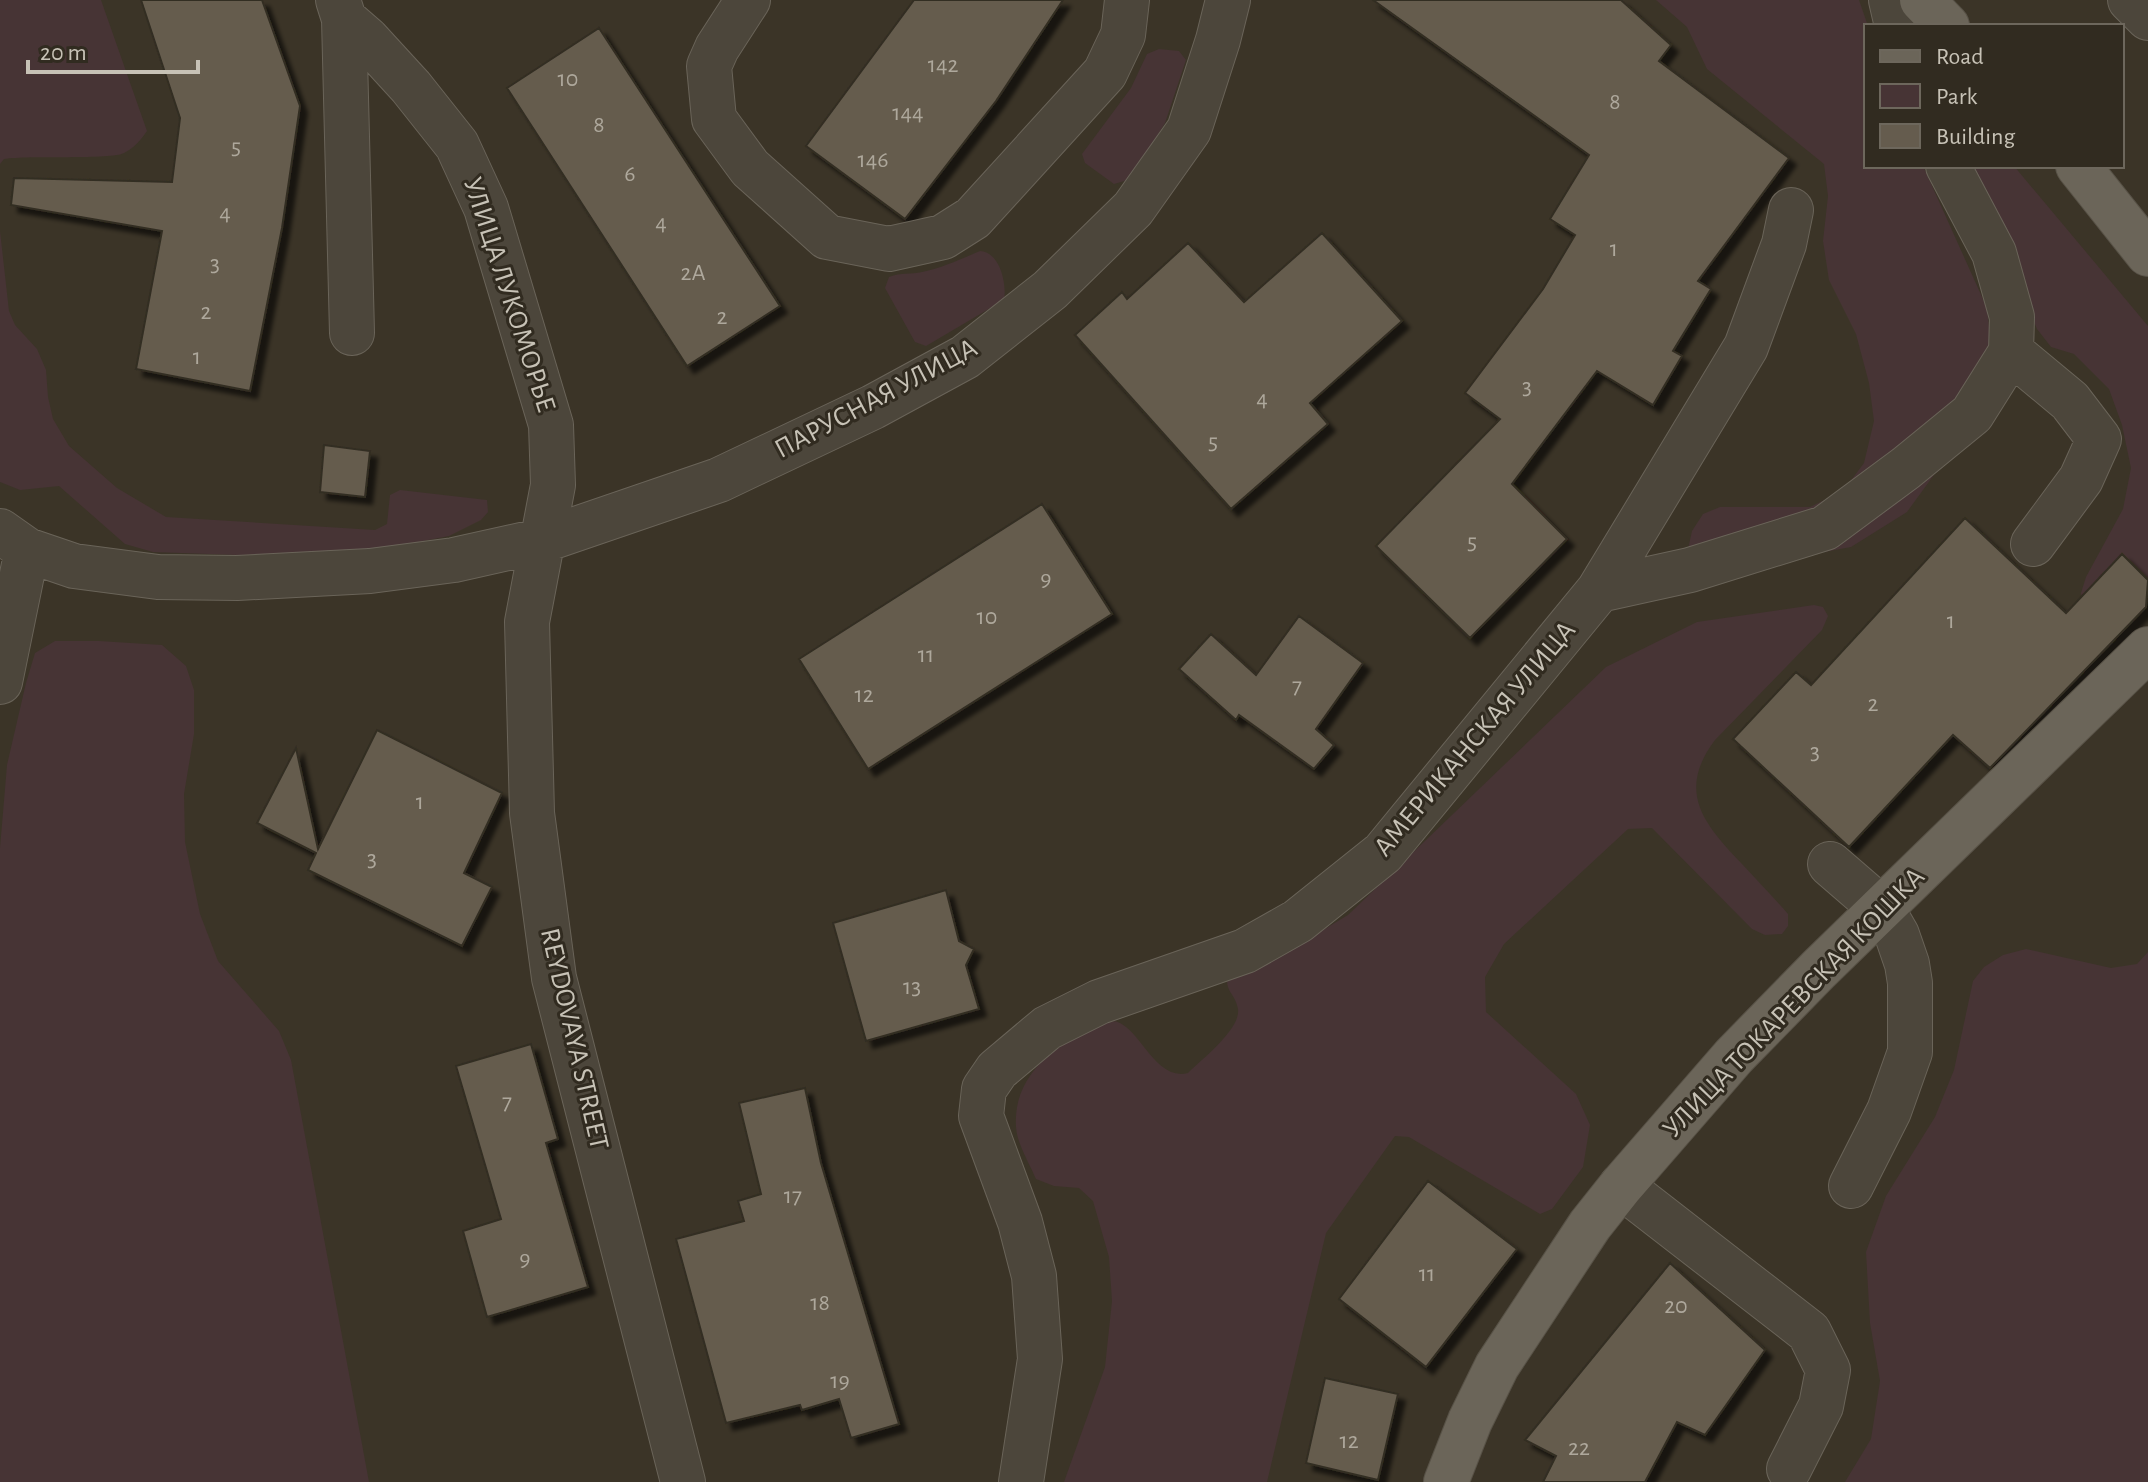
<svg xmlns="http://www.w3.org/2000/svg" width="2148" height="1482" viewBox="0 0 2148 1482" font-family="'Alegreya Sans',sans-serif">
	<style>
		.green { fill: #473435 }
		.building { fill: #655c4e; stroke: #332d22; stroke-width: 2; filter: url(#shadow) }
		.lines { fill: none; stroke-linecap: round; stroke-linejoin: round }
		.minor-casing { stroke: #6a6459; stroke-width: 46 }
		.major-casing { stroke: #585247; stroke-width: 46 }
		.minor { stroke: #4c463b; stroke-width: 44 }
		.major { stroke: #6b6559; stroke-width: 44 }
		.labels { text-anchor: middle; dominant-baseline: central; stroke-width: 6; stroke-linejoin: round; paint-order: stroke }
		.number-label { font-size: 24px; fill: #aea89c }
		.street-label { font-size: 28px; fill: #c7c2b6; stroke: #312b20 }
	</style>
	<defs>
		<filter id="shadow"><feDropShadow dx="7" dy="7" stdDeviation="2" flood-color="#0009"/></filter>
	</defs>
	<rect width="100%" height="100%" fill="#3b3427"/>
	<!-- green -->
	<path class="green" d="M0,0h101l46,131c-6,9 -13,17 -23,22 -12,7 -96,2 -120,6l-4,5z
		M1656,0h203l9,26h-2v140h57l64,142 6,56 -25,64 -61,84 -56,35 -147,27 -18,-16 6,-27 11,-17 17,-7h90l33,-16 21,-28 10,-42 -5,-38 -13,-49 -27,-54 -6,-39 5,-45 -4,-32 -117,-95 -20,-42z
		M1159,49l20,2 7,9 -21,63 -34,56 -17,5 -29,-21 -3,-9 49,-66 16,-34z
		M1967,166h47l134,160v260l-31,39 -34,-14 -2,-18 5,-16 37,-68 8,-41 -9,-43 -13,-36 -35,-35 -23,-7 -14,-18z
		M0,231l9,80 6,14 22,24 9,21 2,27 5,22 16,27 48,42 49,29 209,13 12,-6 3,-29 10,-5 87,10 1,12 -7,8 -32,16 -82,16 -130,3 -84,-3 -28,-8 -66,-58 -39,4 -20,-8z
		M980,251c20,1 27,33 24,49l-78,46 -11,-4 -30,-54 4,-11c12,-5 22,-2 33,-5 20,-4 39,-13 58,-21z
		M1814,605l9,2 5,9 -6,14 -107,110c-39,52 -11,84 27,124 15,16 31,33 46,50v12l-6,8 -17,1 -13,-6 -100,-101 -24,1 -124,115 -19,33 1,35 90,82 14,31 -7,42 -31,42 -12,5 -131,-77 -14,-1 -69,97 -59,249h-203l41,-115 7,-66 -3,-44 -16,-56 -14,-13 -25,-2 -18,-7c-6,-15 -19,-35 -20,-52 -3,-47 32,-78 72,-96 7,-3 16,-10 23,-10 27,-1 42,61 77,52 14,-14 53,-44 50,-64 -3,-17 -14,-16 -10,-36l45,-13 75,-45 258,-248 91,-45z
		M55,641h44l63,4 24,21 8,24v44l-10,60 1,48 15,72 18,47 61,70 12,29 78,422h-369v-634l7,-83 19,-82 9,-30z
		M2026,949l85,19 26,-4 11,-12v530h-303l26,-43 9,-58 -10,-58 -4,-71 20,-56 49,-79 19,-47 19,-89 11,-14 19,-12z"/>
	<!-- building -->
	<path class="building" d="M141,0h121l38,106 -18,122 -32,163 -114,-22 26,-138 -151,-26 3,-27 158,4 8,-64z
		M914,0h149l-67,101 -91,118 -99,-73z
		M1373,0h248l50,45 -12,16 130,97 -91,123 13,8 -38,62 9,5 -29,49 -56,-34 -85,113 55,55 -97,99 -94,-92 124,-127 -35,-26 78,-104 32,-54 -25,-16 39,-64z
		M599,28l181,278 -93,60 -180,-278z
		M1322,233l80,88 -92,82 18,21 -97,85 -156,-174 47,-43 5,7 61,-56 56,59z
		M324,445l46,6 -5,46 -45,-5z
		M1042,504l70,110 -244,155 -69,-110z
		M1965,518l101,95 56,-59 26,26 -2,27 -156,161 -37,-33 -104,112 -116,-108 63,-67 15,13z
		M1299,616l64,47 -47,66 18,16 -20,24 -75,-54 -3,5 -57,-51 32,-35 45,41z
		M377,730l125,63 -38,80 28,14 -30,59 -154,-76 8,-17 -59,-30 39,-75 22,101z
		M946,890l13,51 15,8 -8,16 13,44 -113,32 -33,-118z
		M531,1044l27,95 -12,4 42,144 -101,30 -24,-86 38,-12 -45,-153z
		M805,1088l16,75 78,261 -48,14 -12,-39 -37,11 -2,-5 -74,18 -50,-184 68,-18 -6,-20 23,-7 -22,-91z
		M1428,1181l89,68 -91,118 -87,-68z
		M1670,1263l95,87 -60,85 -28,-13 -32,60h-102l13,-26 -31,-16z
		M1325,1378l73,16 -20,86 -72,-17z"/>
	<g class="lines">
		<defs>
			<path id="minor" d="M338,0l6,19 23,20 44,48 46,58 29,63 65,217 2,60 -26,137 5,191 22,165 129,504
				M748,0l-31,48 -8,18 5,53 36,49 77,69 62,12 54,-12 30,-19 132,-145 18,-38 4,-35
				M1891,0l6,26
				M2130,0l18,18
				M344,19l8,314
				M2011,352l59,49 29,38 -18,40 -48,65
				M0,531l27,19 47,16 84,11 79,1 133,-7 84,-11 90,-20 175,-60 154,-73 92,-50 85,-67 83,-81 56,-79 29,-90 10,-40
				M1599,590l91,-20 135,-42 81,-60 66,-54 39,-62 1,-35 -18,-64 -46,-87
				M0,682l27,-132
				M1830,864l52,45 15,26 10,29 3,19v69l-21,59 -38,75
				M1621,1186l188,146 19,38 -7,36 -32,63
				M1021,1482l19,-123 -6,-83 -14,-54 -39,-106 3,-27 13,-19 50,-42 52,-26 146,-51 53,-30 85,-68 216,-263 147,-243 38,-103 7,-34"/>
			<path id="major" d="M1922,0l25,26
				M2078,166l70,88
				M1446,1482l24,-61 27,-55 93,-141 31,-39 113,-130 84,-86 330,-321"/>
		</defs>
		<!-- minor casing -->
		<use href="#minor" class="minor-casing"/>
		<!-- major casing -->
		<use href="#major" class="major-casing"/>
		<!-- minor -->
		<use href="#minor" class="minor"/>
		<!-- major -->
		<use href="#major" class="major"/>
	</g>
	<g class="labels">
		<!-- number labels -->
		<g class="number-label">
			<text x="943" y="65">142</text>
			<text x="568" y="79">10</text>
			<text x="1615" y="102">8</text>
			<text x="908" y="113">144</text>
			<text x="599" y="125">8</text>
			<text x="236" y="147">5</text>
			<text x="873" y="160">146</text>
			<text x="630" y="174">6</text>
			<text x="225" y="213">4</text>
			<text x="661" y="223">4</text>
			<text x="1614" y="249">1</text>
			<text x="215" y="264">3</text>
			<text x="693" y="273">2А</text>
			<text x="206" y="312">2</text>
			<text x="722" y="317">2</text>
			<text x="197" y="357">1</text>
			<text x="1527" y="387">3</text>
			<text x="1262" y="399">4</text>
			<text x="1213" y="442">5</text>
			<text x="1472" y="542">5</text>
			<text x="1046" y="579">9</text>
			<text x="987" y="617">10</text>
			<text x="1951" y="621">1</text>
			<text x="926" y="655">11</text>
			<text x="1297" y="686">7</text>
			<text x="864" y="695">12</text>
			<text x="1873" y="704">2</text>
			<text x="1815" y="752">3</text>
			<text x="420" y="802">1</text>
			<text x="372" y="859">3</text>
			<text x="912" y="987">13</text>
			<text x="507" y="1102">7</text>
			<text x="793" y="1196">17</text>
			<text x="525" y="1259">9</text>
			<text x="1427" y="1274">11</text>
			<text x="820" y="1303">18</text>
			<text x="1676" y="1306">20</text>
			<text x="840" y="1381">19</text>
			<text x="1349" y="1441">12</text>
			<text x="1579" y="1448">22</text>
		</g>
		<!-- street labels -->
		<g class="street-label">
			<text transform="translate(509 295) rotate(72)">УЛИЦА ЛУКОМОРЬЕ</text>
			<text transform="translate(876 399) rotate(-28)">ПАРУСНАЯ УЛИЦА</text>
			<text transform="translate(1475 739) rotate(-50)">АМЕРИКАНСКАЯ УЛИЦА</text>
			<text transform="translate(1794 1003) rotate(-46)">УЛИЦА ТОКАРЕВСКАЯ КОШКА</text>
			<text transform="translate(574 1039) rotate(77)">REYDOVAYA STREET</text>
		</g>
	</g>
	<!-- legend -->
	<rect x="1864" y="24" width="260" height="144" fill="#312b20" stroke="#6d675c" stroke-width="2"/>
	<rect x="1880" y="50" width="40" height="12" fill="#6b6559" stroke="#6d675c" stroke-width="2"/>
	<text x="1936" y="64" font-size="24" fill="#c7c2b6">Road</text>
	<rect x="1880" y="84" width="40" height="24" fill="#473435" stroke="#6d675c" stroke-width="2"/>
	<text x="1936" y="104" font-size="24" fill="#c7c2b6">Park</text>
	<rect x="1880" y="124" width="40" height="24" fill="#655c4e" stroke="#6d675c" stroke-width="2"/>
	<text x="1936" y="144" font-size="24" fill="#c7c2b6">Building</text>
	<!-- scale -->
	<path d="M28 60v12h170v-12" fill="none" stroke="#c7c2b6" stroke-width="4"/>
	<text x="40" y="60" font-size="24" fill="#c7c2b6" stroke="#312b20" stroke-width="6" paint-order="stroke">20 m</text>
</svg>
